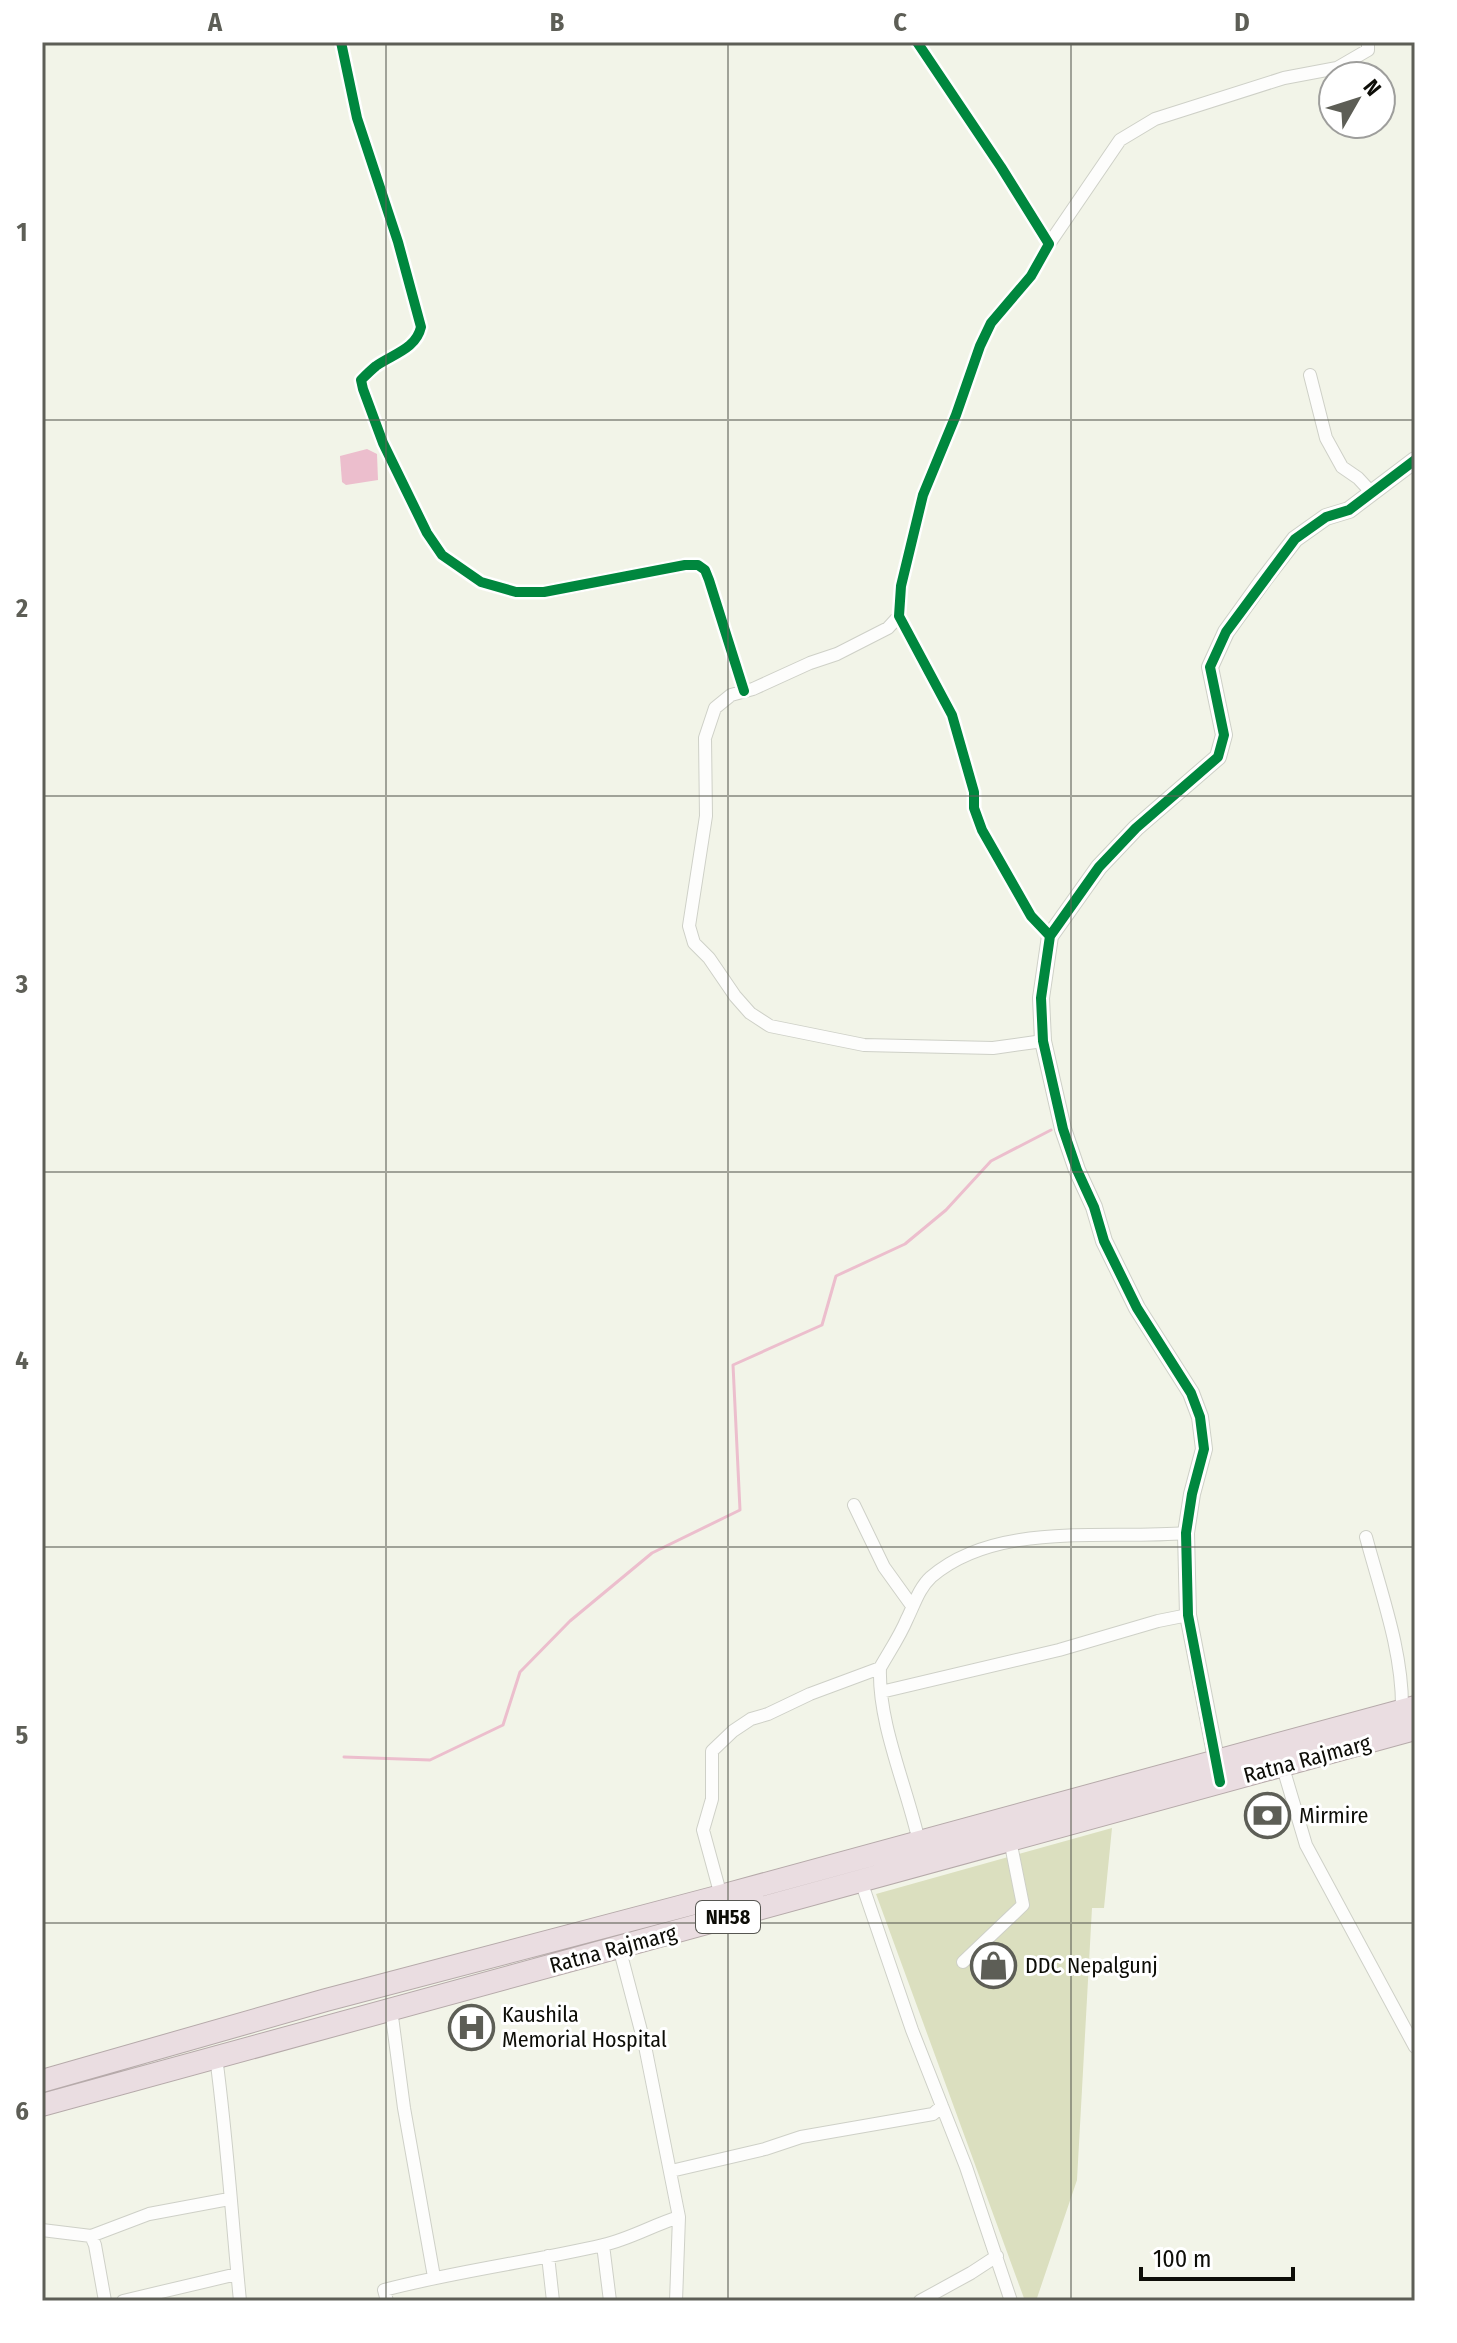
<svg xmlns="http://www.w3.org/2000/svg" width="1457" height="2343" viewBox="0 0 1457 2343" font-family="'Fira Sans Condensed',sans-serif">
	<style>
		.green { fill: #dbdfbf }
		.water { fill: #ecbecd }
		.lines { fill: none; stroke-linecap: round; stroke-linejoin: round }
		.stream { stroke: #ecbecd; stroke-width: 3 }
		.street-casing { stroke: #ced0c7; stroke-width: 14 }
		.secondary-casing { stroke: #ced0c7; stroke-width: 18 }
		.highway-casing { stroke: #b6aaaa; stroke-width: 24 }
		.street { stroke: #fdfdfc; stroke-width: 12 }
		.secondary { stroke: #fdfdfc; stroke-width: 16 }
		.highway { stroke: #eadde1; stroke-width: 22 }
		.cycleway-casing { stroke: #fff; stroke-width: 15 }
		.cycleway { stroke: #00873e; stroke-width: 10 }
		.grid { fill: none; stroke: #5d5e56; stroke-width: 2; stroke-opacity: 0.55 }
		.labels { text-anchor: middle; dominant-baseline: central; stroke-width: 6; stroke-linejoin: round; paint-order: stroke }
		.shield { fill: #fff; stroke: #565651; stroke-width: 2 }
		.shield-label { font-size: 20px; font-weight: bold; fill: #0d0d07 }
		.street-label { font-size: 22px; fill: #0d0d07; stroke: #fff }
		.poi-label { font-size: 22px; fill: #0d0d07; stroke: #fff; text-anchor: start }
		.neatline { fill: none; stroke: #5d5e56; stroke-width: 3 }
		.grid-label { font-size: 26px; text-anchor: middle; font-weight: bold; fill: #5d5e56 }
	</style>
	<rect width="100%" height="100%" fill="#f2f4e8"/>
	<!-- green -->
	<path class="green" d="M1112,1828l-8,80h-12l-15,272 -41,121h-11l-149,-407z"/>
	<!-- water -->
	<path class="water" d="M367,449l10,5 1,26 -32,5 -4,-3 -2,-26z"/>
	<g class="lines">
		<!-- stream -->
		<path class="stream" d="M344,1757l86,3 73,-35 17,-53 50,-51 82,-68 88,-43 -7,-145 89,-40 14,-49 69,-32 41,-34 45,-49 60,-31"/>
		<defs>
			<path id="street" d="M341,42l16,76 41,124 23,85c-5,22 -28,27 -45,39 -5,4 -10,9 -15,14l2,9 20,54 44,90 15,22 39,27 35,10h28l141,-27h13l7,5 4,10 35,111
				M917,42l84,125 48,77 -18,32 -40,47 -11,23 -24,69 -33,80 -22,91 -2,30 53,99 22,77v16l8,22 49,86 19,20
				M1049,244l71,-104 35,-21 129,-41 53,-10 31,-18v-8
				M1310,375l16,63 16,29 16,11 13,14
				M899,616l-11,12 -51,26 -27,9 -57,26 -22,6 -16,13 -10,30 1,78 -17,110 5,17 15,15 26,38 15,17 20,13 94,19 129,3 50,-7
				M854,1505l30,62 28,39
				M1366,1537c15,56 37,115 36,173
				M880,1668c-2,56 27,119 39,174
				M881,1692l178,-42 99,-29 30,-6
				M1281,1761l25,84 109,202
				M861,1881l51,149 54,137 45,134
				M721,1896l-18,-66 9,-31v-48l21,-20 18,-12 17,-5 42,-20 70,-26c9,-16 20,-32 27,-49 7,-14 12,-31 24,-42 66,-57 176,-37 255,-44
				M619,1947l26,99 34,171
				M963,1962l60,-57 -13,-65
				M391,2009l13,99 30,169
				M216,2057c11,81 16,163 24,244
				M671,2171l94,-22 36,-12 132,-23 9,-8
				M42,2230l49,6 58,-22 80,-15
				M91,2236l4,9 10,56
				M603,2245l7,56
				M548,2256l5,45
				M123,2301l114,-27
				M387,2301l-3,-11c72,-19 146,-28 219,-45 27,-6 50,-20 76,-28l-3,84
				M920,2301l51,-28 26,-17"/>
			<path id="secondary" d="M1218,1769l-30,-154 -2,-82 6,-39 12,-45 -4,-32 -9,-24 -54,-85 -33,-67 -10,-34 -17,-37 -14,-41 -20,-88 -2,-43 9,-62 49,-69 37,-39 82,-71 6,-22 -14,-68 16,-35 36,-50 33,-43 31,-22 23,-7 66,-50"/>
			<path id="highway" d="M42,2081l284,-81 395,-104 694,-189
				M42,2105l1373,-376"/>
		</defs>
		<!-- street casing -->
		<use href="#street" class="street-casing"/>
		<!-- secondary casing -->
		<use href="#secondary" class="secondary-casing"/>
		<!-- highway casing -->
		<use href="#highway" class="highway-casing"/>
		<!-- street -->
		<use href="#street" class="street"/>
		<!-- secondary -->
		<use href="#secondary" class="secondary"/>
		<!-- highway -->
		<use href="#highway" class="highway"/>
		<defs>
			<path id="cycleway" d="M341,42l16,76 41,124 23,85c-5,22 -28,27 -45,39 -5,4 -10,9 -15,14l2,9 20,54 44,90 15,22 39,27 35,10h28l141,-27h13l7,5 4,10 35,111
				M917,42l84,125 48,77 -18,32 -40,47 -11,23 -24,69 -33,80 -22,91 -2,30 53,99 22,77v16l8,22 49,86 19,20
				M1220,1782l-32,-167 -2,-82 6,-39 12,-45 -4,-32 -9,-24 -54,-85 -33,-67 -10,-34 -17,-37 -14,-41 -20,-88 -2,-43 9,-62 49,-69 37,-39 82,-71 6,-22 -14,-68 16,-35 69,-93 31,-22 23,-7 66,-50"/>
		</defs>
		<!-- cycleway casing -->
		<use href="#cycleway" class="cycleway-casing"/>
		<!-- cycleway -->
		<use href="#cycleway" class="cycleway"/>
	</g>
	<!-- grid -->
	<path class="grid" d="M386,42v2259M728,42v2259M1071,42v2259M42,420h1373M42,796h1373M42,1172h1373M42,1547h1373M42,1923h1373"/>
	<!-- icons -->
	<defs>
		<symbol id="bank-ring" viewBox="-11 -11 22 22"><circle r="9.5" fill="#fff" stroke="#5d5e56" stroke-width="1.5"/><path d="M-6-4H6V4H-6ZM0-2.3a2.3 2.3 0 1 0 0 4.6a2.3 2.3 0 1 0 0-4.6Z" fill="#5d5e56"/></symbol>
		<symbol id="shop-ring" viewBox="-11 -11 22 22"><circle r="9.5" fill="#fff" stroke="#5d5e56" stroke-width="1.5"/><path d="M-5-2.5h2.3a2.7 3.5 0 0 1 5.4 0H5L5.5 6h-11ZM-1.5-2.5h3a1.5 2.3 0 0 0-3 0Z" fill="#5d5e56"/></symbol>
		<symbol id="hospital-ring" viewBox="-11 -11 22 22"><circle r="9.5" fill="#fff" stroke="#5d5e56" stroke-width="1.5"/><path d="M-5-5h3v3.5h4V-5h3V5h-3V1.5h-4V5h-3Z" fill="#5d5e56"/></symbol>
	</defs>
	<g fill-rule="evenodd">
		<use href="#bank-ring" x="1242" y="1790" width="51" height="51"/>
		<use href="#shop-ring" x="968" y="1940" width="51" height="51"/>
		<use href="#hospital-ring" x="446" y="2002" width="51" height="51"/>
	</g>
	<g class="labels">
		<!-- shield labels -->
		<rect class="shield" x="696" y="1901" width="64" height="32" rx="6"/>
		<g class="shield-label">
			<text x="728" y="1917">NH58</text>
		</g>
		<!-- street labels -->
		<g class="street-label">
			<text transform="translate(1307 1759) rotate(-15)">Ratna Rajmarg</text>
			<text transform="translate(613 1949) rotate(-15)">Ratna Rajmarg</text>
		</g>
		<!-- poi labels -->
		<g class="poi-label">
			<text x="1299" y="1815">Mirmire</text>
			<text x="1025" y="1965">DDC Nepalgunj</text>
			<text x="502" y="2014">Kaushila<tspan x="502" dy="25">Memorial Hospital</tspan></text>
		</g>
	</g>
	<!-- border -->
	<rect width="1457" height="2343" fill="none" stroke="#ffffff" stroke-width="88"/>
	<!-- north arrow -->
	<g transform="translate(1357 100) rotate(51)"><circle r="38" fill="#ffffff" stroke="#9e9e9c" stroke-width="2"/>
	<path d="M0-6L14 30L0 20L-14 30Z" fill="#5d5e56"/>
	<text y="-12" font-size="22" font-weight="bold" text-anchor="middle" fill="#0d0d07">N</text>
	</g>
	<!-- scale -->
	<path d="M1141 2267v12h152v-12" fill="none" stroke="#0d0d07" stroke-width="4"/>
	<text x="1153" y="2267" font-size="24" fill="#0d0d07" stroke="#ffffff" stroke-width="6" paint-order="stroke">100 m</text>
	<rect x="44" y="44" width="1369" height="2255" class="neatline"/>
	<g class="grid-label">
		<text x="215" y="31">A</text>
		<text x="557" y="31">B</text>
		<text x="900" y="31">C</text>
		<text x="1242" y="31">D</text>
		<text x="22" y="241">1</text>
		<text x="22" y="617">2</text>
		<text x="22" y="993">3</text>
		<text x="22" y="1369">4</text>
		<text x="22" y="1744">5</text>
		<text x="22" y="2120">6</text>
	</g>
</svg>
